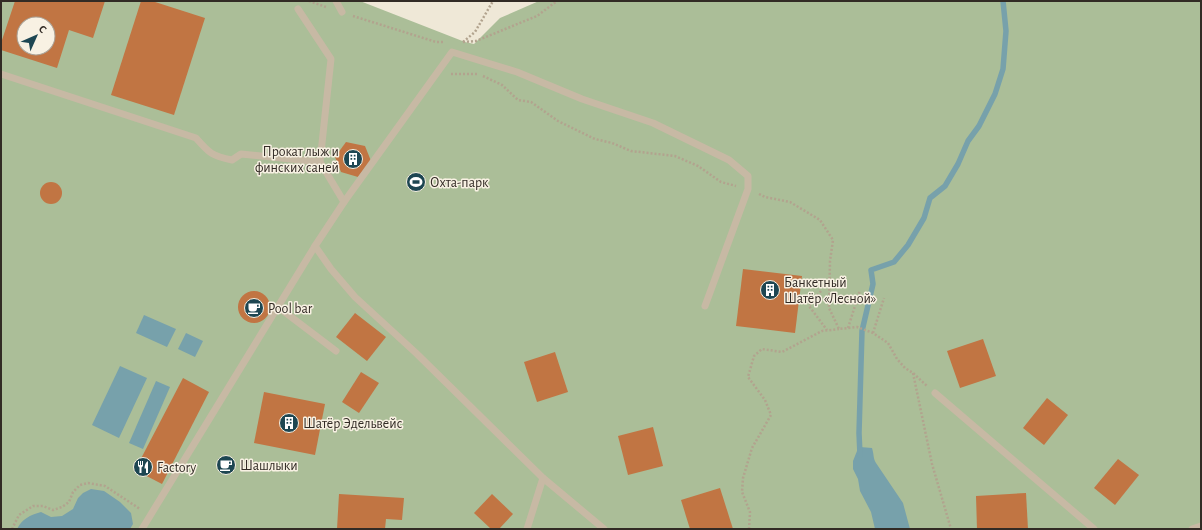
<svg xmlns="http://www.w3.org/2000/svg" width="1202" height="530" font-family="'Alegreya Sans',sans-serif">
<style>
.green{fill:#abbe98;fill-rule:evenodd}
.water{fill:#77a1ab}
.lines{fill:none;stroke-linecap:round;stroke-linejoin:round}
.stream{stroke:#77a1ab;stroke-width:5.5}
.building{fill:#c17543;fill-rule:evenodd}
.path{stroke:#b2a38e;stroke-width:2.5;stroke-dasharray:2 2;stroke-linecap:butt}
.service{stroke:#c7b9a4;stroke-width:7}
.labels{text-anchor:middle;stroke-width:3;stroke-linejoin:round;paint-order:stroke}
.poi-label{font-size:14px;fill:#322b25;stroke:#f8f1e3;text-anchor:start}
</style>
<rect width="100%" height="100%" fill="#efe8d7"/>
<path class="green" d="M1,1H360L465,42L474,44L500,18L539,1H1201V529H1ZM24,24H48V48H24Z"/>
<g class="water">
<path d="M144,315L176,329L167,347L136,333Z"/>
<path d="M186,333L203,341L195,357L178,349Z"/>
<path d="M120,366L147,378L119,438L92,425Z"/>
<path d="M156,381L170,387L143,449L129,443Z"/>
<path d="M860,447L872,448C874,454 873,458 876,463L903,503L910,529H875L871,512L860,491L858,479L853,469V461L857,451Z"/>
<path d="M91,489L104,491L120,502L131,513L133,524L130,529H17C22,519 30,515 41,512L51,517L62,516L73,509L78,498L83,493Z"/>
</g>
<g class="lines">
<path class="stream" d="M860,455L859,433L862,331L873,284L871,270L894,262L908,245L924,218L930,198L945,186L958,164L968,141L979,126L995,94L1003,69L1006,31L1003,1"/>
</g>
<g class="building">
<path d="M15,1H105L93,38L69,30L57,68L1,50V43ZM24,24H48V48H24Z"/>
<path d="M141,1H152L205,18L174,115L111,95Z"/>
<path d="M346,142L365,146L371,161L358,177L341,172L335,157Z"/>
<circle cx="51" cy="193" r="11"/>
<path d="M743,269L802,276L795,333L736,326Z"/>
<circle cx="254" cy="307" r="16"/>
<path d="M355,313L386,337L367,361L336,337Z"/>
<path d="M983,339L996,376L960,388L947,351Z"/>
<path d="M555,352L568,392L537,402L524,362Z"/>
<path d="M361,372L379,383L359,413L342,402Z"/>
<path d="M183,378L209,392L162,484L135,470Z"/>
<path d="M264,392L325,404L315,455L254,443Z"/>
<path d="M1047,398L1068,415L1044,445L1023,428Z"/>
<path d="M653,427L663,466L628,475L618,436Z"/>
<path d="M222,458L234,461L231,473L219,470Z"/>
<path d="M1118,459L1139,475L1115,505L1094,488Z"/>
<path d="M720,488L733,529H690L681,500Z"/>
<path d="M1026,493L1028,529H977L976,496Z"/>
<path d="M339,494L404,498L402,520L386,519L385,529H337Z"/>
<path d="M492,494L513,514L499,529H491L474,513Z"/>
</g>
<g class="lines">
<g class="path">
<path d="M309,1L326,7"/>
<path d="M353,16L436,42H444"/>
<path d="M463,42L476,41L537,16L557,1"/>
<path d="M463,42L475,32L493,1"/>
<path d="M451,74H478"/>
<path d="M483,76L502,85L518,100L531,102L558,121L595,139L612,143L631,151L675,156L698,166L721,182L736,186"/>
<path d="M759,194L765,197L790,202L820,220L833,240L830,261L829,308L839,329L857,327L873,333L888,343L897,359L905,368L913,373L927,386"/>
<path d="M821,291L809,306L827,330"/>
<path d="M848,328L860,290"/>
<path d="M873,333L884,298"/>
<path d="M913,373L932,464L951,529"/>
<path d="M12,529L19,515L33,506H43L53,510L62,507L69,502L73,492L80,485L88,483L105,486L140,509"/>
<path d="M749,529L750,512L742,492L743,478L752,448L771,415L765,400L748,377L754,356L762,349L782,352L822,331L839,329"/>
</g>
<g class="service">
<path d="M336,1L342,12"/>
<path d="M298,9L331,59L320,162"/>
<path d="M1,74L196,138C209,153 212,156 232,160L241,154L320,162L344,202"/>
<path d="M315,246L331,269L355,297L416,353L543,478L604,529"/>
<path d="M278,307L336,351"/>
<path d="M935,393L1094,529"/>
<path d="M142,529L315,246L344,202L452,52L517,72L582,99L653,123L729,160L748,176V189L705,306"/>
<path d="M527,529L543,478"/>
<path d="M1192,529L1201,526"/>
</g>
</g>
<defs>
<g id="building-disc" transform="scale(1)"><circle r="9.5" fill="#1d4652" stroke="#f8f1e3"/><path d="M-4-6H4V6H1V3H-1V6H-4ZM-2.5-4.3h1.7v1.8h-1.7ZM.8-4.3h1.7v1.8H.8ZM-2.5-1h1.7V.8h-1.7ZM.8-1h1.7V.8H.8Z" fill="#fff"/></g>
<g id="stadium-disc" transform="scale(1)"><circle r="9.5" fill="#1d4652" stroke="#f8f1e3"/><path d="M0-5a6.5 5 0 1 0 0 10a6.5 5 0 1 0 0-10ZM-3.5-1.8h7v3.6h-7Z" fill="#fff"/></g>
<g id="cafe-disc" transform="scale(1)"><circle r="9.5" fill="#1d4652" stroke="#f8f1e3"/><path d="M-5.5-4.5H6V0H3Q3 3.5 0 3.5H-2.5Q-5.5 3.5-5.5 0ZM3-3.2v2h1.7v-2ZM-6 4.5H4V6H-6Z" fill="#fff"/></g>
<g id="restaurant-disc" transform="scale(1)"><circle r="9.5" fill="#1d4652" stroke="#f8f1e3"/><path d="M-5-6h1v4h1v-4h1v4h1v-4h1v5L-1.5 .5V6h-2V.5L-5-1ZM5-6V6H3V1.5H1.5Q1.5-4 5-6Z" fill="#fff"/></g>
</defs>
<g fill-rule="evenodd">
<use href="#building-disc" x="353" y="159"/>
<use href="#stadium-disc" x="416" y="182"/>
<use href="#building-disc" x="770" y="290"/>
<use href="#cafe-disc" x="254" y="308"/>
<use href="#building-disc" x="289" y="423"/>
<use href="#cafe-disc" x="226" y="465"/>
<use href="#restaurant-disc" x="143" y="467"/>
</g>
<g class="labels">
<g class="poi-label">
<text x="339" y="156" text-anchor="end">Прокат лыж и<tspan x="339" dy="16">финских саней</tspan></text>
<text x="430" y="187">Охта-парк</text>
<text x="784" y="287">Банкетный<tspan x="784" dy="16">Шатёр «Лесной»</tspan></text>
<text x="268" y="313">Pool bar</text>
<text x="303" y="428">Шатёр Эдельвейс</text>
<text x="240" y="470">Шашлыки</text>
<text x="157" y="472">Factory</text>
</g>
</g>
<rect width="1202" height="530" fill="none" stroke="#322b25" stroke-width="4"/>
<g transform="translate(36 36) rotate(45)"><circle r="19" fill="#f8f1e3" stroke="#a9a297"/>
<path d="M0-3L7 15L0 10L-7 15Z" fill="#1d4652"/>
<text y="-6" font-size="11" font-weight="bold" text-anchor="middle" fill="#322b25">С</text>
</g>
</svg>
